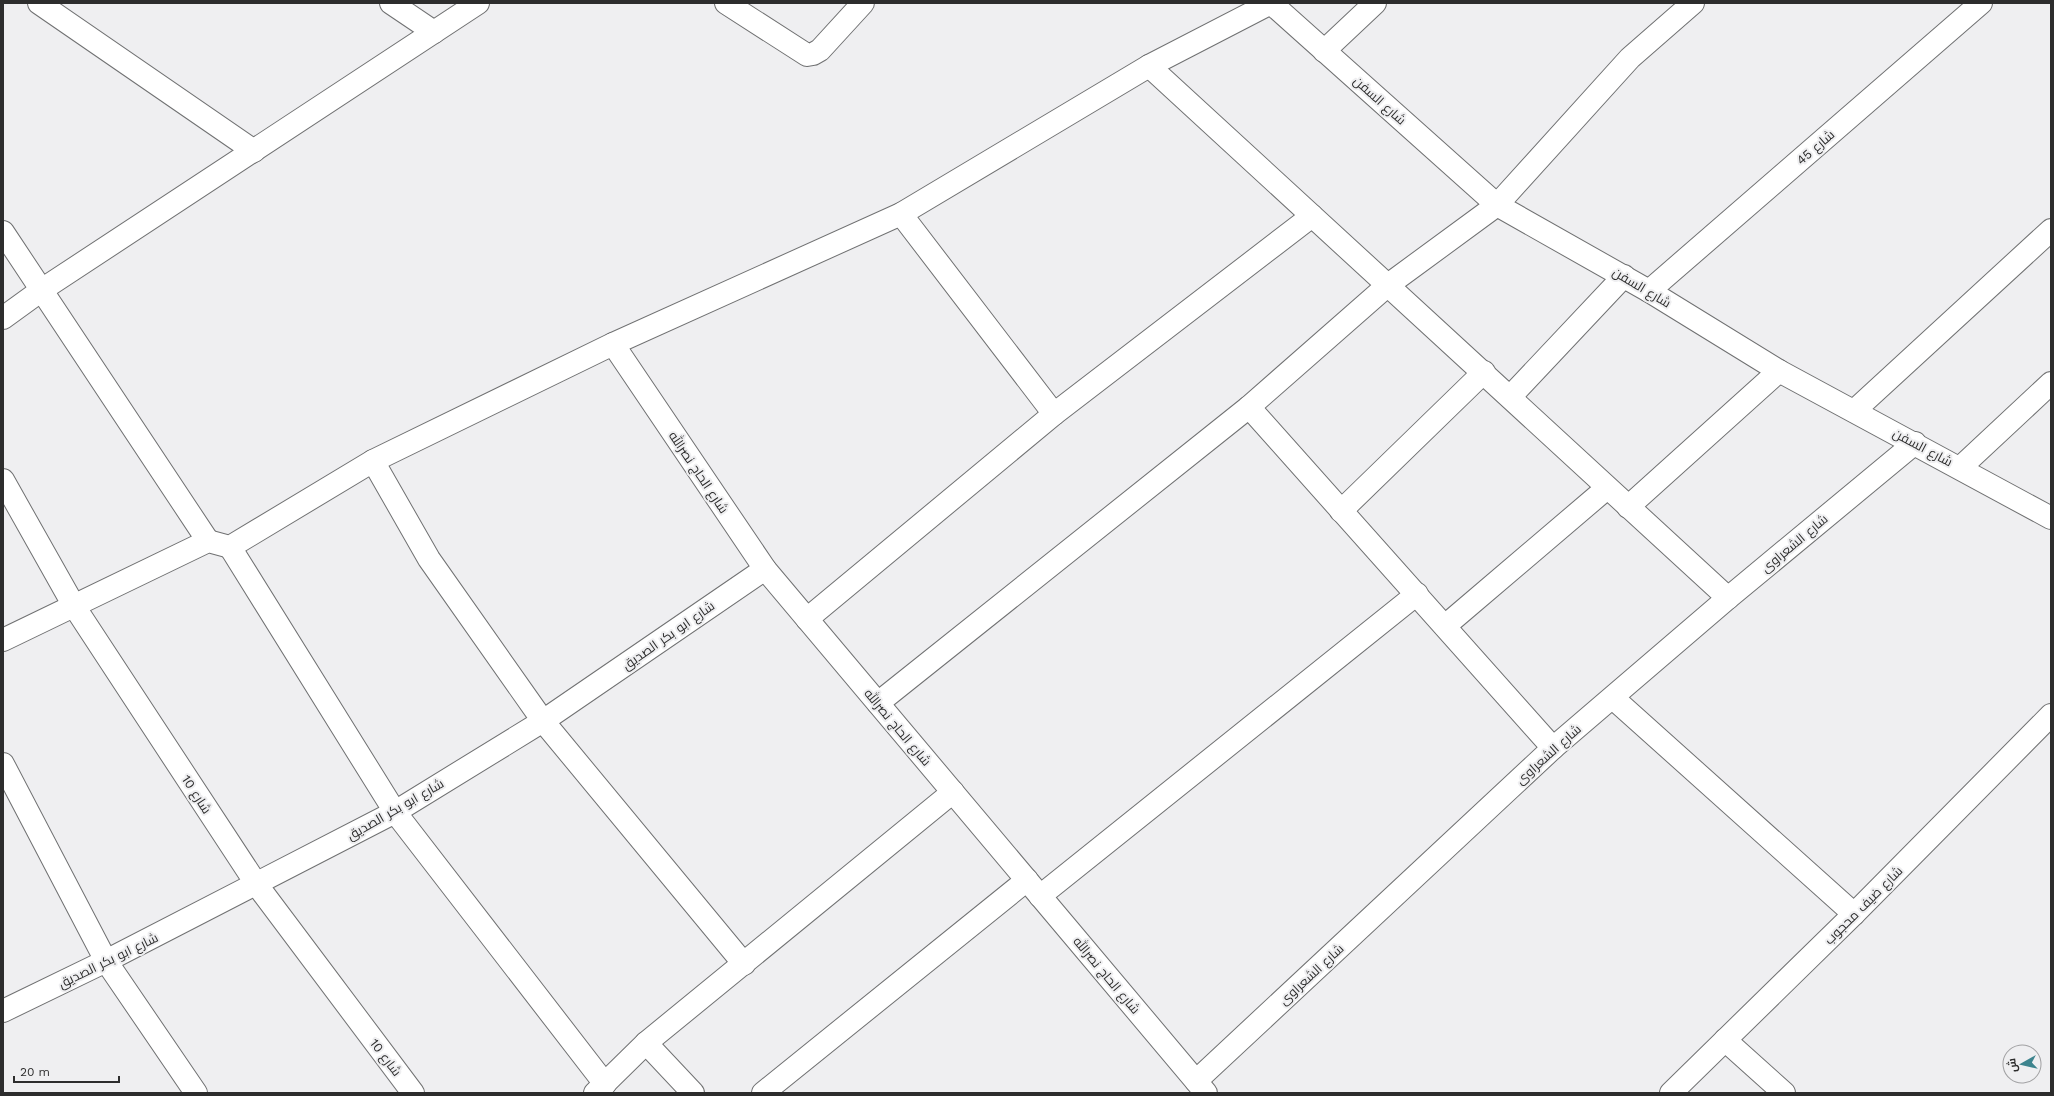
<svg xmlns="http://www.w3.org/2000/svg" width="2054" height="1096" font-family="'Work Sans',Cairo,sans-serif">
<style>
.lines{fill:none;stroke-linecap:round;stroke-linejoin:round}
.minor-casing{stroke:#707172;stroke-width:24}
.minor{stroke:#fff;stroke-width:22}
.labels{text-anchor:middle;stroke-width:4;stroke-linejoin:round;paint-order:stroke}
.street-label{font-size:13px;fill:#2d2d2d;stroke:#efeff1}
</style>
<rect width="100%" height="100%" fill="#efeff1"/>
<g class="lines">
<g class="minor-casing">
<g id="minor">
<path d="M39,3L254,151"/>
<path d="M391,3L434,32"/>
<path d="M726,3L807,55L813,54L820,50L863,3"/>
<path d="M1271,3L1497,205L1649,291L1779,371L2051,518"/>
<path d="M1324,51L1375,3"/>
<path d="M1149,66L1728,598"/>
<path d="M901,214L1054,414"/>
<path d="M3,232L208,541"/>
<path d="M1649,291L1981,3"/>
<path d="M3,318L43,289L478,3"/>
<path d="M613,344L765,569L1206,1093"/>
<path d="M1510,397L1624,276"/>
<path d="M1249,407L1553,748"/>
<path d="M1854,411L2051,230"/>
<path d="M373,461L429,559L543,721L744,964"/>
<path d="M1961,467L2051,383"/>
<path d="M3,480L74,606L257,885L413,1093"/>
<path d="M1628,507L1779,371"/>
<path d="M1341,511L1484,372"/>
<path d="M230,547L395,812L605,1084"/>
<path d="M807,619L1054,414L1312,216"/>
<path d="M1445,626L1607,488"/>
<path d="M3,640L208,541L230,547L373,461L613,344L901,214L1149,66L1271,3"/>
<path d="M1613,698L1854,914"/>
<path d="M878,703L1249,407L1388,285L1497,205L1630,58L1693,3"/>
<path d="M3,764L106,961L196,1093"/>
<path d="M1040,896L1417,594"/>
<path d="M3,1011L106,961L395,812L543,721L765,569"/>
<path d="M1725,1040L1784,1093"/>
<path d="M646,1043L693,1093"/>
<path d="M1196,1081L1553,748L1728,598L1915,443"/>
<path d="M595,1093L646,1043L953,792"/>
<path d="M763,1093L1027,880"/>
<path d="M1671,1093L1854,914L2051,715"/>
</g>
</g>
<use href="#minor" class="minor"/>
</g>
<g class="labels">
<g class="street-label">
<text transform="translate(1380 100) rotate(42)" y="5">شارع السفن</text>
<text transform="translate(1815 147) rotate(-41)" y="5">شارع 45</text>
<text transform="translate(1642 287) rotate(31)" y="5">شارع السفن</text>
<text transform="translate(1923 447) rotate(28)" y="5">شارع السفن</text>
<text transform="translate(699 472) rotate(56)" y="5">شارع الحاج نصرالله</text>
<text transform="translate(1794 543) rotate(-40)" y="5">شارع الشعراوى</text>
<text transform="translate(668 635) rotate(-35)" y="5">شارع ابو بكر الصديق</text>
<text transform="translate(898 727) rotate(50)" y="5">شارع الحاج نصرالله</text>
<text transform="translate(1548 754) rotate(-42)" y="5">شارع الشعراوى</text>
<text transform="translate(197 794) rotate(57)" y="5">شارع 10</text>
<text transform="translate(395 809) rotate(-30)" y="5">شارع ابو بكر الصديق</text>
<text transform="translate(1863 905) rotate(-45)" y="5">شارع ضيف محجوب</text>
<text transform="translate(108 960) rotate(-26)" y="5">شارع ابو بكر الصديق</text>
<text transform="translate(1311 974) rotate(-43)" y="5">شارع الشعراوى</text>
<text transform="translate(1107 975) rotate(50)" y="5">شارع الحاج نصرالله</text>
<text transform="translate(386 1057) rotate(53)" y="5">شارع 10</text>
</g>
</g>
<rect width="2054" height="1096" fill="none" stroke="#2d2d2d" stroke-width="8"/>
<g transform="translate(2022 1064) rotate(262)"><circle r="19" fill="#efeff1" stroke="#a1a1a3"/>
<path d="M0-3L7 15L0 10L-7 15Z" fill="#3d848e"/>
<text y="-6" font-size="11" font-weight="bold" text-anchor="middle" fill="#2d2d2d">ش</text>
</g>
<path d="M14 1076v6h105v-6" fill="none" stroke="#2d2d2d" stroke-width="2"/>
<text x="20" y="1076" font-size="12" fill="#2d2d2d" stroke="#efeff1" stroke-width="3" paint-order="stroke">20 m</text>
</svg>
